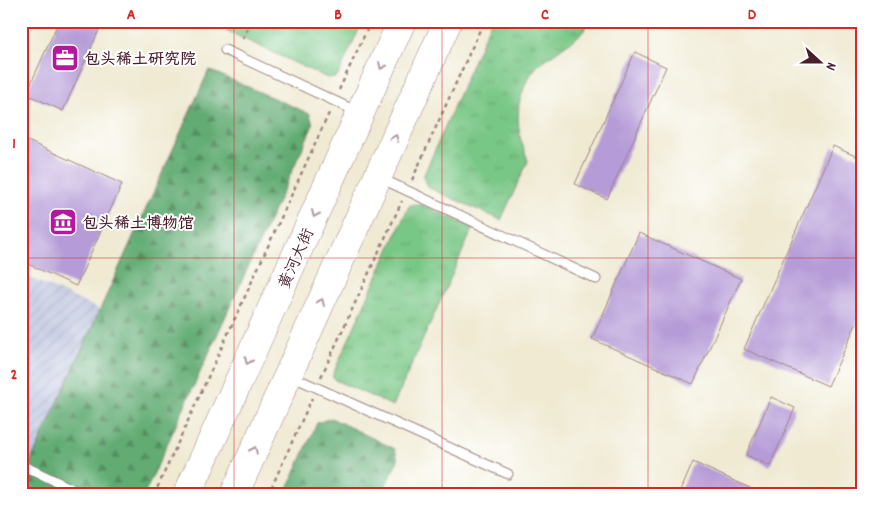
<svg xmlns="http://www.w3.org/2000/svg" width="883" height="516" font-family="Dekko,'LXGW WenKai TC',sans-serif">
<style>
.industrial{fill:url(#industrial-furrows)}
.grass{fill:url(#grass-tufts);stroke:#627358}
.forest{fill:url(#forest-firs);stroke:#56664f}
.building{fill:#b59bd7}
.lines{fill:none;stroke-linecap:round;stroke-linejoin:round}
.lane-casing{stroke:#9d847f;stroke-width:11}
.primary-casing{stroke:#9d847f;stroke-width:29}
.path{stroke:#9d847f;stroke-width:2.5;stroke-dasharray:4 4;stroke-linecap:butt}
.lane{stroke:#fff;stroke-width:9}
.primary{stroke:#fff;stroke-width:28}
.oneway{stroke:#ae9aa0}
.grid{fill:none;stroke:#d62828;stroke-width:1;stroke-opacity:0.55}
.labels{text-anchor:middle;stroke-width:4;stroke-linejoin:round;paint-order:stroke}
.poi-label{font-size:16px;font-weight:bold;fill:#4a1f2b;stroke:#fff;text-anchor:start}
.street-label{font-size:16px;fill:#4a1f2b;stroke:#fff}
.neatline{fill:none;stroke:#d62828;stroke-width:2}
.grid-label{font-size:16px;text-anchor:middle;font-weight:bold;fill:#d62828}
</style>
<defs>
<pattern id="industrial-furrows" width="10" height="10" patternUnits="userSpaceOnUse" patternTransform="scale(1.25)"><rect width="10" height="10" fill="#bcc3de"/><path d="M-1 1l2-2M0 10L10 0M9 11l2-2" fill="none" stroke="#a3a7bf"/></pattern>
<pattern id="grass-tufts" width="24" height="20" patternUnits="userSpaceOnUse" patternTransform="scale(1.25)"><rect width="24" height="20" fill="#79c786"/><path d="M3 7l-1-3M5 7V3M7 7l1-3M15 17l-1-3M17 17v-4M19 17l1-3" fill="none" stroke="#6aaa74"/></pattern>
<pattern id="forest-firs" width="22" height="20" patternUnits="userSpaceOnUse" patternTransform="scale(1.25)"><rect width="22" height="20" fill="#62ac73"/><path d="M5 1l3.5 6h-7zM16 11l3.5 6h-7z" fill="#538b5f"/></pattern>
</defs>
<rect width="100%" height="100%" fill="#fff"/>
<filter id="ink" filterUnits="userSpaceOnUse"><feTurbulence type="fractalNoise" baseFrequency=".02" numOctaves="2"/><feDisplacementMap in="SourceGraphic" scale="10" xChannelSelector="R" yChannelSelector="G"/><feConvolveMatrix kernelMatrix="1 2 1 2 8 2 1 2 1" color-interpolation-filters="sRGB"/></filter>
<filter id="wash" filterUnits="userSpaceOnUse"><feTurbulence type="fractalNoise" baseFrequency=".0096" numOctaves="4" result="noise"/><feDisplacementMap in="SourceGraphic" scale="20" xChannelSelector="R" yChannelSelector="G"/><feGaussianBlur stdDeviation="1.12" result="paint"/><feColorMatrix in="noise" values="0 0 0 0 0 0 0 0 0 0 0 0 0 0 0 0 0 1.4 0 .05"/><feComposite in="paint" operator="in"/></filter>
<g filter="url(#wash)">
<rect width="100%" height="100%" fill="#f0ead3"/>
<path class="industrial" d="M21,274L101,310L21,483Z"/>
<g class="grass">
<path d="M232,21H363L338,75L336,77L327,78L227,31Z"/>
<path d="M491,21H588L583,32L581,34L538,65L531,74L525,85L519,103L518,120L520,137L528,161L501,220L429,188L423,177Z"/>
<path d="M414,204H420L473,228L393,406L335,380L333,378V374L409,206Z"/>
</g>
<g class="forest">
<path d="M209,70L310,114L313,125L144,495H21V483Z"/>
<path d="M331,418L395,449L398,460L381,495H285L317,423Z"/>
</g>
<g id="blocks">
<g class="building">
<path d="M59,21H103L63,111L26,94Z"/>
<path d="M635,52L666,67L607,199L575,184Z"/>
<path d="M21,138L122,184L76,286L21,261Z"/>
<path d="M833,146L862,159V311L828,386L744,349Z"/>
<path d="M639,233L741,279L693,384L592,339Z"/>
<path d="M771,397L795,408L770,466L746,455Z"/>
<path d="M693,462L765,495H679Z"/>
</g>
</g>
</g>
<g filter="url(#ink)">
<use href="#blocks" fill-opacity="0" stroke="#9d847f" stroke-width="1"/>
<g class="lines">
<g class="lane-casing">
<g id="lane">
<path d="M225,50L358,112"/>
<path d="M380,178L596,279"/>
<path d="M291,376L508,474"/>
<path d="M28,468L85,495"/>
</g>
</g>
<g class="primary-casing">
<g id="primary">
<path d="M187,495L402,21"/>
<path d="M234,495L448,21"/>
</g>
</g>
<g class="path">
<path d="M243,39L251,21"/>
<path d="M339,90L371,21"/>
<path d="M412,180L484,21"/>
<path d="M321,377L402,201"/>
<path d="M154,495L330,111"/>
<path d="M268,495L312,398"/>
</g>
<use href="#lane" class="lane"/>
<use href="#primary" class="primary"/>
</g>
<defs><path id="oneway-chevron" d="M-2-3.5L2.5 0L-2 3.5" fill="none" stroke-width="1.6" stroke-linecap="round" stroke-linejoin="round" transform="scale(1.25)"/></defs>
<g class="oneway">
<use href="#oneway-chevron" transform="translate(382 66) rotate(114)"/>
<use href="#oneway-chevron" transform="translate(395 138) rotate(-66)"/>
<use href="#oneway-chevron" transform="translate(315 214) rotate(114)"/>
<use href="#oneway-chevron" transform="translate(321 302) rotate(-66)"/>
<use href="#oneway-chevron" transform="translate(248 361) rotate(114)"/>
<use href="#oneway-chevron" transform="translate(254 450) rotate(-66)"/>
</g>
</g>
<path class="grid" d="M234,21V495M442,21V495M648,21V495M21,258H862"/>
<defs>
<g id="office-square" transform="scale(1.4375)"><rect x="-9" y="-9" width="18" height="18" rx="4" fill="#b5179e" stroke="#fff"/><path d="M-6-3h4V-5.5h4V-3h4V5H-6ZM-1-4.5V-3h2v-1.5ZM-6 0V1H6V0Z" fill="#fff"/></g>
<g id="museum-square" transform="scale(1.4375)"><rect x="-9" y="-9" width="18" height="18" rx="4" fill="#b5179e" stroke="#fff"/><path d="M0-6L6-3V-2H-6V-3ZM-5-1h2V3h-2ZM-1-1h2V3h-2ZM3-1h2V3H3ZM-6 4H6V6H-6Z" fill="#fff"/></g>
</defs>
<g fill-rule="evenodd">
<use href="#office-square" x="65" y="58"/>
<use href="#museum-square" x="63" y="222"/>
</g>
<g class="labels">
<g class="poi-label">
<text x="84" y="64">包头稀土研究院</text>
<text x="82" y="228">包头稀土博物馆</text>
</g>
<g class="street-label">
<text transform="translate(295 258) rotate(-66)" y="6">黄河大街</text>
</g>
</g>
<rect width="883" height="516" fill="none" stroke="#fff" stroke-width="55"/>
<g transform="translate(820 62) rotate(111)" stroke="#ffffff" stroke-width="4" paint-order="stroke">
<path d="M0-4L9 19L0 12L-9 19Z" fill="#4a1f2b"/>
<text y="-8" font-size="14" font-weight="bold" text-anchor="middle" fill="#4a1f2b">N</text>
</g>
<rect x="28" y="28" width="828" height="460" class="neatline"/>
<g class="grid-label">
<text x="131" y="19">A</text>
<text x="338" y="19">B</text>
<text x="545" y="19">C</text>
<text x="752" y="19">D</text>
<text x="14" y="148">1</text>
<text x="14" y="379">2</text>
</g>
</svg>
